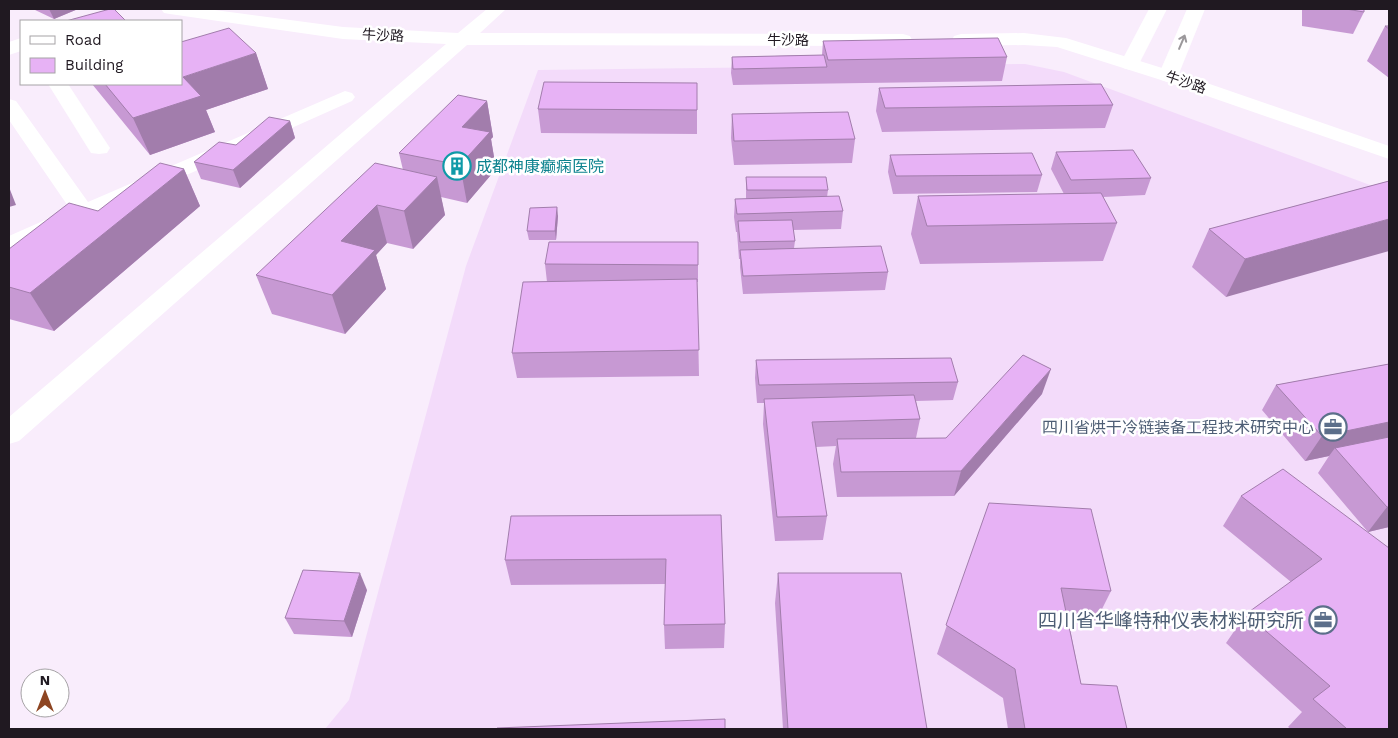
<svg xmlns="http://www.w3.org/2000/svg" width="1398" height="738" font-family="'Work Sans','Noto Sans SC',sans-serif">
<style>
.built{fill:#f3dbfa}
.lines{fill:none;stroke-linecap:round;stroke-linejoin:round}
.minor{fill:#fff;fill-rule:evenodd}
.tertiary{fill:#fff;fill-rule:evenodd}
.wall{fill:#c799d3}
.shaded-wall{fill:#a27dac}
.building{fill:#e7b2f5;stroke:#a27dac}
.oneway{stroke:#9b989b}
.labels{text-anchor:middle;stroke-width:5;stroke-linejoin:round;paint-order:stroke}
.far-street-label{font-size:14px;fill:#201921;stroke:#fff}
.culture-label{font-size:16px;fill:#0d838f;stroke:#fff;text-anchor:start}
.service-label{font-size:16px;fill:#4e5e75;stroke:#fff;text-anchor:end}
.near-service-label{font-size:19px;fill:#4e5e75;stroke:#fff;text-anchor:end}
</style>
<rect width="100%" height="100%" fill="#f9edfc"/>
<path class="built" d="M1025,64L1064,72L1389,192V729H325L349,700L466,266L538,70Z"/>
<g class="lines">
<g class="minor">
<path d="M161,9H207L343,27L458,33L487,9H506L480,33L903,34L910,36L912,40L910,44L903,46L467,45L19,441L9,444V417L446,44L343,39L170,14L164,13Z"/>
<path d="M1024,33L1066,38L1175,72L1389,146V159L1161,80L1057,47L1024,45L961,46L954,44L952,40L954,36L961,34Z"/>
<path d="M21,38V51L9,55V42Z"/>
<path d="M48,84H68L110,148L107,153L99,154L91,153Z"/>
<path d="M345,91L352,93L355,97L352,101L23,248L9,250V236L70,209L9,120V99L16,101L88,202Z"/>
</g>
<g class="tertiary">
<path d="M1149,9H1167L1137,68L1130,70L1123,68L1120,64Z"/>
<path d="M1187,9H1205L1178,76L1175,80L1168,82L1161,80L1158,76Z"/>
</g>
</g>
<g class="wall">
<path d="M33,9H78L54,19Z"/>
<path d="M1302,9H1364V12L1353,34L1302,26Z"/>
<path d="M1385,26H1389V78L1367,61Z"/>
<path d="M823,41L1007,57L1002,81L733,85L731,73L732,57L822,55Z"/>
<path d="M256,53L268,89L206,110L215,132L150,155L92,84H181Z"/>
<path d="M879,88L1113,105L1105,128L882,132L876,111Z"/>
<path d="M487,101L493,137L491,139L496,169L467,203L441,197L445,215L413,249L387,243L376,255L386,289L345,334L272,314L256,275L403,170L399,153Z"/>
<path d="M697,106V134L541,133L538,109Z"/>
<path d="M732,114L855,139L852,163L734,165L731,138Z"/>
<path d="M290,121L295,138L240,188L201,179L194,162L236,145Z"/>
<path d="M1056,152L1151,178L1145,195L1103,197L1117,223L1103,261L920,264L911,234L918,196L1064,194L1051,169Z"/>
<path d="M890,155L1042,175L1037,192L893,194L888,172Z"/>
<path d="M184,169L200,206L54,331L9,319V249L98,211Z"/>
<path d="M746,177L828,190L827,197L843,211L841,229L793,230L795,241L794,248L888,272L885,290L743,294L740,267V259H739L737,232H736L734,217L735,199H746Z"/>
<path d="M1389,181L1226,297L1192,267L1209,229Z"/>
<path d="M558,216L556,240H529L527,231Z"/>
<path d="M698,242V282H697L699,376L517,378L512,353L547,282L545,264Z"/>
<path d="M756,360L958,382L953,400L916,401L920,419L916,438H946L1042,394L954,496L837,497L833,464L836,446L816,447L827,516L823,540L775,541L763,424L764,403H757L755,378Z"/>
<path d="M1389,364V527L1368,532L1318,473L1329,456L1305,461L1262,410L1276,385Z"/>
<path d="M1241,496L1389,548V729H1291L1288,727L1302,712L1226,643L1246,614L1291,582L1223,526Z"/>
<path d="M989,503L1111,591L1096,621L1068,619L1081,684L1127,729H1008L1003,698L937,654Z"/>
<path d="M721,515L725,624L724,648L665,649L664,625L665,584L511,585L505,560Z"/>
<path d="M778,573L927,729H783L775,603Z"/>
<path d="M367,590L352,637L294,634L285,618Z"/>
</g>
<g class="shaded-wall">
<path d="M49,9H78L54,19Z"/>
<path d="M256,53L268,89L206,110L215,132L150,155L133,118L183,77Z"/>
<path d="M487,101L493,137L491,139L496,169L467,203L460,165L462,127Z"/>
<path d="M290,121L295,138L240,188L233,170Z"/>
<path d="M184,169L200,206L54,331L30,293Z"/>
<path d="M437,177L445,215L413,249L404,211Z"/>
<path d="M9,187L16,205L9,207Z"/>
<path d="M377,205L387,243L376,255L386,289L345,334L332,295L341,241Z"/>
<path d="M557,207L558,216L556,240L555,231Z"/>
<path d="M1389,219V251L1226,297L1245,259Z"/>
<path d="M1051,369L1042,394L954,496L961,471Z"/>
<path d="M1389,422V444L1335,448L1329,456L1305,461L1322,436Z"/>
<path d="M1387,507H1389V527L1368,532Z"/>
<path d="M360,573L367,590L352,637L344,621Z"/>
</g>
<g class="building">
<path d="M110,9H114L126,21H66Z"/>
<path d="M1346,9H1364V12Z"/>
<path d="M1385,26H1389V29Z"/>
<path d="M229,28L256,53L183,77L201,96L133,118L105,84H181V42Z"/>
<path d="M998,38L1007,57L828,60L823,41Z"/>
<path d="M824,55L827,67L733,69L732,57Z"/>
<path d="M544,82L697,83V110L538,109Z"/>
<path d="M1101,84L1113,105L885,108L879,88Z"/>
<path d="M458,95L487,101L462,127L490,132L460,165L399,153Z"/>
<path d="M848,112L855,139L734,141L732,114Z"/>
<path d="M269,117L290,121L233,170L194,162L219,142L236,145Z"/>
<path d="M1133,150L1151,178L1071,180L1056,152Z"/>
<path d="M1032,153L1042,175L896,176L890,155Z"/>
<path d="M160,163L184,169L30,293L9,287V249L69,203L98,211Z"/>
<path d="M375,163L437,177L404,211L377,205L341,241L375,250L332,295L256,275Z"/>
<path d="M746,177H826L828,190H747Z"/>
<path d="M1389,181V219L1245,259L1209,229Z"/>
<path d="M1101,193L1117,223L927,226L918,196Z"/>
<path d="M839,196L843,211L737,214L735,199Z"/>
<path d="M557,207L555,231H527L530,208Z"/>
<path d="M792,220L795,241L740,242L738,221Z"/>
<path d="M549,242H698V265L545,264Z"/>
<path d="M881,246L888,272L743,276L740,250Z"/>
<path d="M697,279L699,350L512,353L523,282Z"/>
<path d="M1023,355L1051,369L961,471L841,472L837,439L946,438Z"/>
<path d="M951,358L958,382L759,385L756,360Z"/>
<path d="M1389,364V422L1322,436L1276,385Z"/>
<path d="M914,395L920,419L812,422L827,516L777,517L764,399Z"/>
<path d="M1389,437V507H1387L1335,448Z"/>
<path d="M1283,469L1389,548V729H1347L1313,699L1330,686L1246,614L1322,559L1241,496Z"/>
<path d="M989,503L1091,509L1111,591L1061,588L1081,684L1117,686L1127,729H1025L1015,669L946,625Z"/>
<path d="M721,515L725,624L664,625L666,559L505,560L511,516Z"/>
<path d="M303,570L360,573L344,621L285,618Z"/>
<path d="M778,573H901L927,729H788Z"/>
<path d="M725,719V729H497V728Z"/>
</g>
<defs><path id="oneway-shaft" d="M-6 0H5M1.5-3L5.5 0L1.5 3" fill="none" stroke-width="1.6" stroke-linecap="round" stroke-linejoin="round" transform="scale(1.25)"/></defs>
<use class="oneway" href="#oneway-shaft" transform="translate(1182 42) rotate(-67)"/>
<defs>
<g id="building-ring" transform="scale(1.4375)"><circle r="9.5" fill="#fff" stroke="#0f9aa8" stroke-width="1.5"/><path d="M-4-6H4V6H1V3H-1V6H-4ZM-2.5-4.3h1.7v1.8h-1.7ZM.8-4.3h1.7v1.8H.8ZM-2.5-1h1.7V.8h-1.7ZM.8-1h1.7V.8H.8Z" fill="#0f9aa8"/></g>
<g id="office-ring" transform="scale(1.4375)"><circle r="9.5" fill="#fff" stroke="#5c6f8a" stroke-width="1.5"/><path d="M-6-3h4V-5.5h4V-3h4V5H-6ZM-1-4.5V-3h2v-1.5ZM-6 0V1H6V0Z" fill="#5c6f8a"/></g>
</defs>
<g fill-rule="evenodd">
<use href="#building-ring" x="457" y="166"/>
<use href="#office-ring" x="1333" y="427"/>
<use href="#office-ring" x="1323" y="620"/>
</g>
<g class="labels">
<g class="far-street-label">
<text transform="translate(383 35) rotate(3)" y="5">牛沙路</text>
<text x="788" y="45">牛沙路</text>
<text transform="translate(1186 82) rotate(19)" y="5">牛沙路</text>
</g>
<g class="culture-label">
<text x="476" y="172">成都神康癫痫医院</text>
</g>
<g class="service-label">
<text x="1314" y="433">四川省烘干冷链装备工程技术研究中心</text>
</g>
<g class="near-service-label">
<text x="1304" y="627">四川省华峰特种仪表材料研究所</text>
</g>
</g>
<rect width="1398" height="738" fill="none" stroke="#201921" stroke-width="20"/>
<rect x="20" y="20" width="162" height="65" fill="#ffffff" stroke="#a6a3a6"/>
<rect x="30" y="36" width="25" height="8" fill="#ffffff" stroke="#a6a3a6"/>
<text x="65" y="45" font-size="15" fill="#201921">Road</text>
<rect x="30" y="58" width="25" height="15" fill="#e7b2f5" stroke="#a6a3a6"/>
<text x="65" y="70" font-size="15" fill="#201921">Building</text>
<g transform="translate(45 693)"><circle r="24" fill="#ffffff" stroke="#a6a3a6"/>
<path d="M0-4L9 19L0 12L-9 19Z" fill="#8d4522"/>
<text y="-8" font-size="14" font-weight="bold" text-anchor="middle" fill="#201921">N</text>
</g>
</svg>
